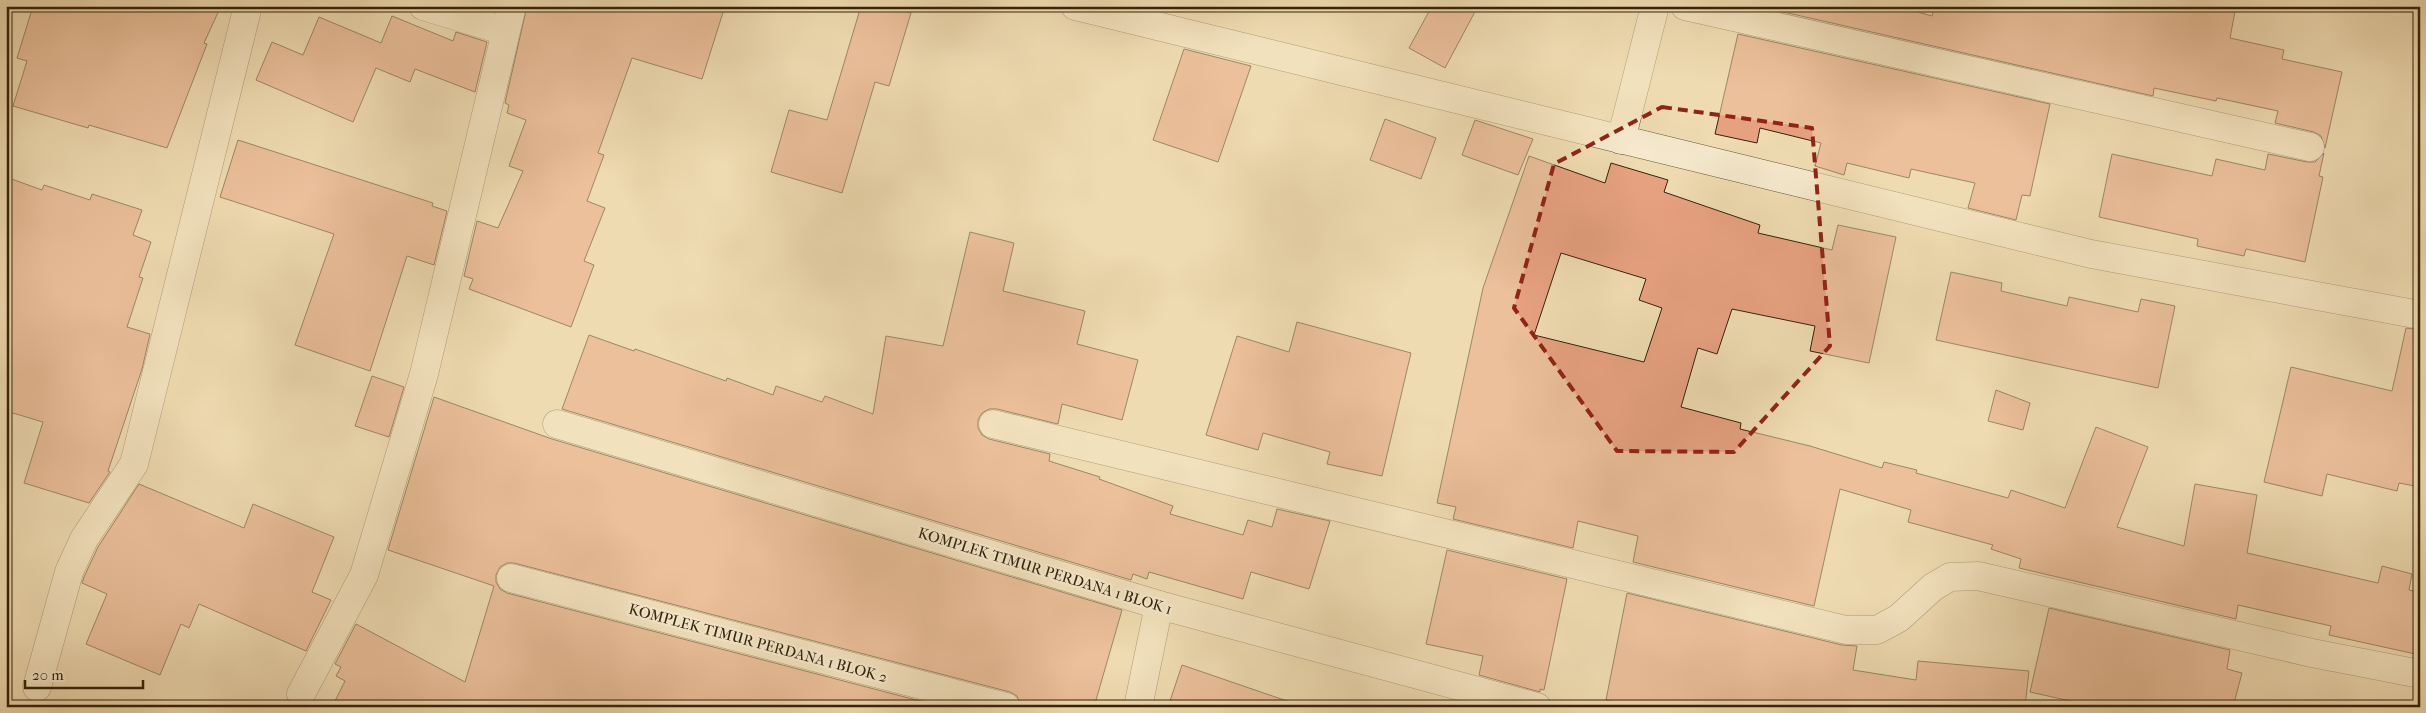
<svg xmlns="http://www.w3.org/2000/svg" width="2426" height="713" font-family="'IM FELL French Canon',serif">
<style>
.building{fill:#e6a180;stroke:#35230a;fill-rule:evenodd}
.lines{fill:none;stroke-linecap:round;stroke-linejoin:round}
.street-casing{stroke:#645134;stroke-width:29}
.street{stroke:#f5e8cc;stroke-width:28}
.marked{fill:none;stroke:#8f2418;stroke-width:4;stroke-dasharray:10 6;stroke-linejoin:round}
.labels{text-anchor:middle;stroke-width:4.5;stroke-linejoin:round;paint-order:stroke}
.street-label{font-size:15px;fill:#35230a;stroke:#f5e8cc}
</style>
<rect width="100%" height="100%" fill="#efdbb1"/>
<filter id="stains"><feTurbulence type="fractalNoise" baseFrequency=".004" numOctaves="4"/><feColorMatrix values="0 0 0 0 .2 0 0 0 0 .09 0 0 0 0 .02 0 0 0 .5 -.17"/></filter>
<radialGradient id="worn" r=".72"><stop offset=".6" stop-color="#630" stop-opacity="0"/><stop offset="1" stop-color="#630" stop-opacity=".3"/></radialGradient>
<g class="building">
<path d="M33,6H221L204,43L207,44L167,148L89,125L88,128L13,106L27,61L17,58Z"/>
<path d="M527,6H725L702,79L632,58L598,153L604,155L587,201L605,208L584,261L594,265L571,327L469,289L473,279L464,276L477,221L498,228L523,171L509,166L526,120L507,113L509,105L505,103Z"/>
<path d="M861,6H887L911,13L889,86L875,82L842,193L771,172L789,110L827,120Z"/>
<path d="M1432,6H1478L1445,68L1409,48Z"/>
<path d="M1757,6H1896L1932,16L1934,6H2236L2230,38L2284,50L2282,59L2342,72L2325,148L2321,136L2314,132L2275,123L2278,111L2217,98L2216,101L2154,88L2153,96Z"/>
<path d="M392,16L453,41L456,32L487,42L475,92L415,69L410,82L376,68L353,122L256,80L272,42L303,55L319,17L381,43Z"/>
<path d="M1738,34L2050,104L2030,196L2022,195L2016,220L1968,208L1975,183L1911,169L1909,178L1847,163L1844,175L1815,166L1821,143L1760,128L1757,143L1715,134Z"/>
<path d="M1184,49L1251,66L1218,162L1153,140Z"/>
<path d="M1385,119L1436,138L1421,179L1370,160Z"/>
<path d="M1475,120L1533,139L1518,175L1462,155Z"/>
<path d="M238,140L433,203L432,206L447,211L434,265L407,256L370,371L295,345L334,234L220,197Z"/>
<path d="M2324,153L2319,176L2323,177L2305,262L2246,249L2244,256L2197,246L2198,239L2099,217L2112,154L2212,176L2216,159L2265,170L2268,154L2307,162H2315Z"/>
<path d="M1529,156L1605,183L1611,163L1668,180L1664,192L1760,225L1758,233L1832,250L1838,225L1896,237L1869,363L1810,351L1815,326L1732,309L1717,354L1698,348L1681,407L1741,423L1740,429L1810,446L1882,468L1884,462L1917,470L1916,473L2008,498L2011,490L2065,508L2096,427L2148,447L2117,527L2184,546L2195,484L2257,495L2247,553L2378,583L2382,566L2412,574L2409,590L2420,593V655L2329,635L2331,626L2238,605L2236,619L2019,568L2021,559L1991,549L1993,545L1908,522L1911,510L1840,489L1814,606L1633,562L1638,536L1578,521L1573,548L1453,519L1456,507L1437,503L1483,288ZM1561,253L1646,279L1639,300L1662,308L1644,362L1534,335Z"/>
<path d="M6,177L42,190L44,185L90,200L92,194L142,210L133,235L151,242L139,277L143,278L127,327L150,334L142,369L108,471L110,472L89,503L24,483L43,422L6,411Z"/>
<path d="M970,232L1014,243L1003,291L1085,311L1077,344L1138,360L1122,420L1062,404L1058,424L997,409H989L982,413L978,420V428L982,435L989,439L1050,454L1049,461L1100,477L1099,479L1173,506L1170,514L1243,535L1248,520L1272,527L1277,509L1330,521L1309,589L1251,572L1243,599L1149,572L1147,579L1133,574L1131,580L562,409L589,335L634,351L635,349L726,381L727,378L773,395L776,386L822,402L825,396L873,414L886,336L943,346Z"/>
<path d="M1951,272L2002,283L2001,291L2067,306L2069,297L2138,312L2141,299L2175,306L2158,388L1936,340Z"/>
<path d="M1297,322L1411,353L1382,476L1327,464L1330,452L1263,433L1258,450L1206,435L1237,336L1289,352Z"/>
<path d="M2406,328L2420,330V487L2399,483L2397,491L2327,474L2322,496L2264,482L2291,367L2392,391Z"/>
<path d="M372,376L404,387L389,437L355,426Z"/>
<path d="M1996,390L2030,403L2023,430L1988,421Z"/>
<path d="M434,397L552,439L1122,610L1094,707H1021L1017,696L1010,692L514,563H507L500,567L496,575V582L500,589L507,593L943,707H332L345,681L336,676L341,667L335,664L356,624L465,682L494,586L388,550Z"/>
<path d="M139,484L244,528L253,504L334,537L312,592L331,600L306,651L199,604L189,628L181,624L160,675L86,644L107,594L82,583L84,577L98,547Z"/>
<path d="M1447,550L1567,579L1544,690L1540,689V692L1479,675L1483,656L1426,644Z"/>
<path d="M1627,593L1842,645L1857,646L1853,670L1916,680L1918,661L2029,671L2025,707H1645L1606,700Z"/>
<path d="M2049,608L2230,650L2227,669L2242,673L2233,707H2097L2030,692Z"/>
<path d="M1182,665L1290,702L1289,707H1168Z"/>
</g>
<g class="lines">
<g class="street-casing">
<g id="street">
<path d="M423,6L505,31"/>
<path d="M1075,6L2091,254L2420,315"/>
<path d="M1685,6L2310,147"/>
<path d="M1621,140L1655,6"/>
<path d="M557,424L1159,605L1537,707"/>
<path d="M993,424L1846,630H1877L1899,618L1933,587L1950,577L1978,576L2312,653L2420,674"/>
<path d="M511,578L1006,707"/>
<path d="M37,687L69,572L84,539L134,464L248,6"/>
<path d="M301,694L364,575L424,374L512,6"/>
<path d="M1138,707L1159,605"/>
</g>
</g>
<use href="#street" class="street"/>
</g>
<path d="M0 0H2426V713H0ZM1662,107L1812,128L1830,346L1734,452L1617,451L1514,308L1554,164Z" fill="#efdbb1" fill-opacity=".55" fill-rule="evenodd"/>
<path class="marked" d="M1662,107L1812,128L1830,346L1734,452L1617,451L1514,308L1554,164Z"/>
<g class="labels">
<g class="street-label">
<text transform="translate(1045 571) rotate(17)" y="5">KOMPLEK TIMUR PERDANA 1 BLOK 1</text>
<text transform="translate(758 643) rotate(15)" y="5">KOMPLEK TIMUR PERDANA 1 BLOK 2</text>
</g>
</g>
<rect width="2426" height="713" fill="none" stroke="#efdbb1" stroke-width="25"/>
<rect x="8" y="8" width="2411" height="698" fill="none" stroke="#35230a" stroke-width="2.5"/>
<rect x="12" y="12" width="2401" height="688" fill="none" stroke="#35230a"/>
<path d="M25 680v8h118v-8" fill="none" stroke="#35230a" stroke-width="2.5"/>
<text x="32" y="680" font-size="15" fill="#35230a" stroke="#f5e8cc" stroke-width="4" paint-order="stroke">20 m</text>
<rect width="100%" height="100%" filter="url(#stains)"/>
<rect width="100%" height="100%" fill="url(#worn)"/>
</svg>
